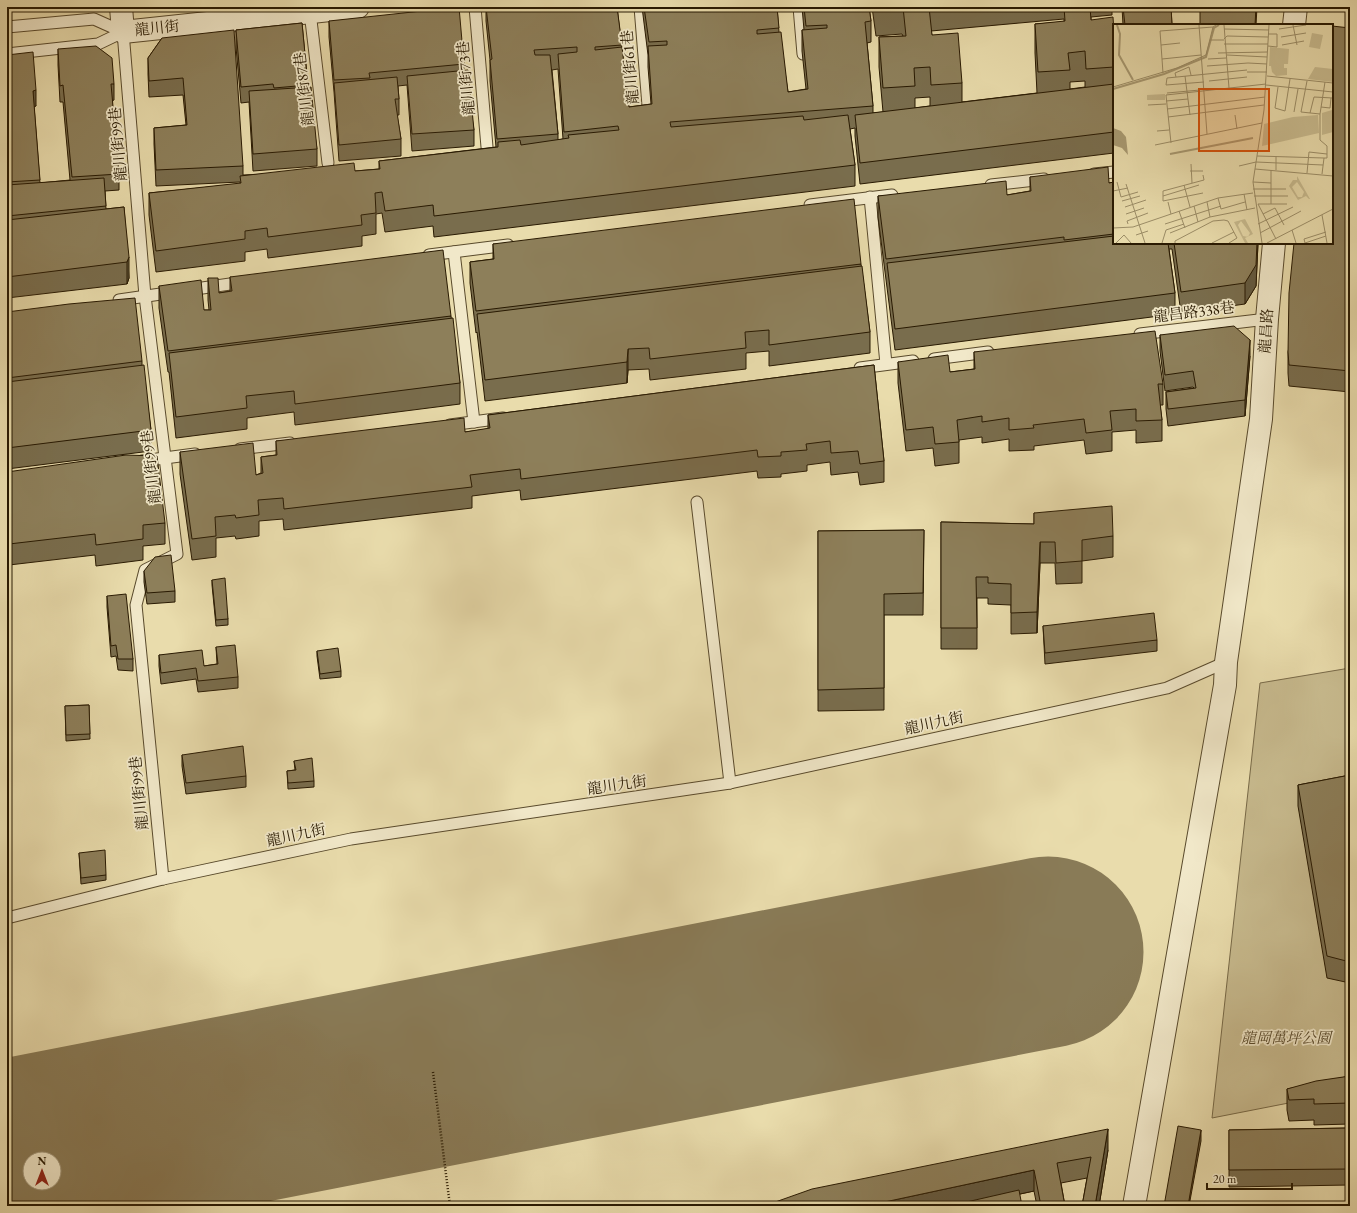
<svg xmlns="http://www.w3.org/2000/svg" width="1357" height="1213" font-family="'EB Garamond','Noto Serif TC',serif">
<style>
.green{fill:#c8bb8f;stroke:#786a48}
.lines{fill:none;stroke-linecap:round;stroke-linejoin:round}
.runway{stroke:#897b57;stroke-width:191}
.lane-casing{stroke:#594a2c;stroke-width:13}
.street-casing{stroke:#594a2c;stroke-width:24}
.path{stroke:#291a02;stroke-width:2.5;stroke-dasharray:1 2;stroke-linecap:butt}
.lane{stroke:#f1e8c9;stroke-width:11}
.street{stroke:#f1e8c9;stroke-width:22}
.wall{fill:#796d4d;stroke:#291a02;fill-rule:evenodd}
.shaded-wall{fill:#63593f;stroke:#291a02}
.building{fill:#8d7f5a;stroke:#291a02}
.labels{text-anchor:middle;stroke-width:3.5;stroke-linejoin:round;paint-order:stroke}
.street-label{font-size:15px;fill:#291a02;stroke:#f1e8c9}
.park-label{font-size:15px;font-style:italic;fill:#594a2c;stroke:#f1e8c9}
.inset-river{fill:none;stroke:#a89a72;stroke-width:2}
.inset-road{fill:none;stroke:#9c8e68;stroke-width:1}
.view{fill:#d5530b;fill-opacity:0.15;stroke:#d5530b;stroke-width:2}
.inset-edge{fill:none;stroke:#291a02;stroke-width:2}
</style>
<rect width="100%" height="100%" fill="#e9dcac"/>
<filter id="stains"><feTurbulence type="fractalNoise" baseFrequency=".005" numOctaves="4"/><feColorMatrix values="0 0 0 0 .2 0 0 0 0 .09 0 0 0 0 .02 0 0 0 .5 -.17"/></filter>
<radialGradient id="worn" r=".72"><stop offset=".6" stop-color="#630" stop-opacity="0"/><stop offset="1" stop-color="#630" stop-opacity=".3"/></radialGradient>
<path class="green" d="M1350,668V1091L1212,1118L1260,683Z"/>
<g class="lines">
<path class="runway" d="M7,1155L1048,952"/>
<g class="lane-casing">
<g id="lane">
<path d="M475,7L487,147"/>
<path d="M640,7L649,118"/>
<path d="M799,7L803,54"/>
<path d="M310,12L328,163"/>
<path d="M7,27L94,19L123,32"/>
<path d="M123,32L145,296L177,554L145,570L136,605L163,879"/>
<path d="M7,54L98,44L123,32"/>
<path d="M1094,174L1114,172"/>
<path d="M991,185L1044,179"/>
<path d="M870,197L886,364"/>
<path d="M810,205L892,195"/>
<path d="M454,252L474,422"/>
<path d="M429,255L508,245"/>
<path d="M119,300L244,282"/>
<path d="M1140,334L1267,319"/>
<path d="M934,359L988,352"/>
<path d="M860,368L913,361"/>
<path d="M450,425L503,418"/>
<path d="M240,449L290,443"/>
<path d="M142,461L195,454"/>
<path d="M697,502L730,783"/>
<path d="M7,918L163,879L351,839L730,783L1167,688L1226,662"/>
</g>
</g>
<g class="street-casing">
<g id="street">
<path d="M121,7L123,32L358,7"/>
<path d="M1294,25L1296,7"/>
<path d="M1134,1206L1225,685L1226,662L1261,419L1267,319L1274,243"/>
</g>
</g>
<path class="path" d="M433,1072L450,1206"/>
<use href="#lane" class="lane"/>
<use href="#street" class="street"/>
</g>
<g class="wall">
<path d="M7,7H44L7,10Z"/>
<path d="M486,7H617L629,107L651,104L648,67V55L642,7H777L779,32L788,92L806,89L802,51V30H804L802,7H869L871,21V42L867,43L873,106V113L883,112L879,67V37L903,36L902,34L876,36L872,7H1112V15L1091,17V20L1114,32V153L860,184L855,136V128L850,129L855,165V186L434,237L433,226L385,232L382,213L376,214V234L362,236V246L268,258L267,249L245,252V261L156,272L149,215V193L240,184V182L156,186L154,144V128L186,125L183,95L149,97L148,74V58L162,38L243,166V175L355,171L379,169V161L496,147L490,81V60L486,21ZM1064,19V22L1035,24V53L1037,93L962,102V83L932,35L931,31ZM558,69L563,139L558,140V134L552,70ZM1085,81V87L1070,89V82ZM930,97V106L915,108V98Z"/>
<path d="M1122,7H1171L1172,25H1123Z"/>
<path d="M329,21L464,64V71L474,130V146L412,151L407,85L398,86L399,99V115H397L401,139V156L339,161L334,92L329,37Z"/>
<path d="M302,23L308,87L317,149V166L253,171L249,102L241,103L236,47V30Z"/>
<path d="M1350,28V392L1289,386L1288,373V352Z"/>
<path d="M58,49L114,84V100L112,101L119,174V190L105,191L106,209L124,207L129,278L127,284L7,298V55L36,106H34L40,183L70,180L63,102H60L58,65Z"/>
<path d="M1030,177L1109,183L1114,182V243H1258L1256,286L1245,304L1181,313L1172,249H1169L1175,293V314L895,350L878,217V196L1007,195L1030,191Z"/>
<path d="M493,244L861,264L870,332V353L769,366V351L746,353V369L650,380L649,369L628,370L627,383L485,401L477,332L476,333L470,283V262L493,259Z"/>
<path d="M230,277L451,316L460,383V404L295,425L294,412L247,418V429L176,438L169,372H168L159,308V286L204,310H209L208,300V278L219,293L230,291Z"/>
<path d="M7,312L142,361V365L151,430V451L7,469Z"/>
<path d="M1160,335L1250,356L1245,416L1168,426L1166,409V392L1194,388L1193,387L1165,391L1160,351Z"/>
<path d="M974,352L1163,384V405H1160L1162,420V441L1136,443V430L1112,432V451L1086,454L1084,440L1034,446V450L1009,451V439L982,443V437L959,440V463L935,466L933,448L906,451L898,383V362L950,372L974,369Z"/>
<path d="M874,365L884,461V482L860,485L858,472L831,475L830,462L807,465V471L781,474V477L758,478L757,471L521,500L520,490L472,496V508L284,530L283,519L259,521V536L236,539L235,536L216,538V557L192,560L180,474V452L256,475L261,473V457L276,455V441L465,432L488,429V415Z"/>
<path d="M7,472L165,523V544L143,546V560L96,566L95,555L9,565L8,562H7Z"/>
<path d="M1034,513L1113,536V557L1082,561V583L1056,584L1055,563H1040L1037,633L1011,634V605L988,604V598H977V649H941V522L1034,524Z"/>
<path d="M924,530L923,615H884V710L818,711V531Z"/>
<path d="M144,571L175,591V602L147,604L144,582Z"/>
<path d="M212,580L228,619V625L216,626L212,585Z"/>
<path d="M107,596L133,659V671L118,670L116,656L111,657L107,607Z"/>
<path d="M1043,626L1157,640V651L1045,664Z"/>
<path d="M216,647L238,677V688L198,692L196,679L161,684L159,666V655L204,666L217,664Z"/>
<path d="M317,651L341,671V677L320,679L317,656Z"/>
<path d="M89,705L90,739L66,741L65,706Z"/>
<path d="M182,755L246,776V787L186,794L182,766Z"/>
<path d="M294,761L314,781V787L288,789L287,771L295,770Z"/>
<path d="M1350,775V983L1327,978L1298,806V785Z"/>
<path d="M79,853L106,875V880L81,884Z"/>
<path d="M1350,1076V1124L1314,1125V1120L1289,1121L1287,1110V1089Z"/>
<path d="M1350,1128V1185L1229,1187V1130Z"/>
<path d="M1108,1150L1099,1206H1082L1087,1178L1061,1183L1065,1206H1037L1034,1191L1020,1194L764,1206Z"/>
</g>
<g class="shaded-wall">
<path d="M1256,7H1257L1256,25H1255Z"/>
<path d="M36,90V106L33,107V91Z"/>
<path d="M1257,243H1258L1256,286L1245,304V283Z"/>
<path d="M129,257V278L127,284V262Z"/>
<path d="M1250,340V356L1245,416V400Z"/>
<path d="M628,349V370L627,383V362Z"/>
<path d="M1040,542V563L1037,633V612Z"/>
<path d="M1108,1129V1150L1099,1206H1095Z"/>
<path d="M1201,1130V1141L1189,1206H1188Z"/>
<path d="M1034,1170V1191L964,1206H866Z"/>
</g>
<g class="building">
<path d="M459,7L464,64L369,73L370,78L334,80L329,21Z"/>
<path d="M486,7H617L622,45L595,47V50L622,47L629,107L652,104L648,46L667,45V41L649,42L644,7H777L779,28L757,30V34L781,32L788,92L808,89L802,30L827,28V25L806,26L804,7H869L871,21L865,22L873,106L670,122L671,127L803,116L804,120L848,115L855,165L434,216L433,205L385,211L382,192L375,193L376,213L361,215L362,225L268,237L267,228L245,231V239L156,251L149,193L241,183L240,176L354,163L355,171L380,169L379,161L498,147V142L520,140L521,145L569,138L568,135L619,130L618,126L564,132L558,54L577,52V47L534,50L535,55H550L558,134L497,139L490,60L492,59Z"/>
<path d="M903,7H929L932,35L958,33L962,83L931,85L930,67L914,68L915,86L883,88L879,37L906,36Z"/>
<path d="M1064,7H1090L1091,20L1113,17L1114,32V67L1086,69L1085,51L1068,53L1070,70L1038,72L1035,24L1065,21Z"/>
<path d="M1123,7H1171L1172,25H1125Z"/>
<path d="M1200,7H1256L1255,25H1200Z"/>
<path d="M302,23L308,85L274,88L273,84L241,87L236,30Z"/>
<path d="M1332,26L1350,28V371L1289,365L1288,352L1289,293L1294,243H1332Z"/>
<path d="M234,30L243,166L156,170L154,128L187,125L183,78L149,81L148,58L162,38Z"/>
<path d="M96,46L112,58L114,84H111L119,174L72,177L63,85L60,86L58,49Z"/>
<path d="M33,52L36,90L33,91L40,180L7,182V55Z"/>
<path d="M468,70L474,130L412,134L407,76Z"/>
<path d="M397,77L399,99H395L401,139L339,145L334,83Z"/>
<path d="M1114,84V132L860,163L855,115Z"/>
<path d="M311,87L317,149L253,154L249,91Z"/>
<path d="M1108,167L1109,183L1114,182V234L1064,240V237L886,259L878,196L1006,181L1007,195L1031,191L1030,177Z"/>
<path d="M104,178L106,206L7,216V185Z"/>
<path d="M854,199L861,264L476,311L470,262L494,259L493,244Z"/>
<path d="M124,207L129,257L127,262L7,277V220Z"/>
<path d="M1114,236V243H1168L1175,293L895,329L887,263Z"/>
<path d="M1174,243H1257L1256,265L1245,283L1181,292Z"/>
<path d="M443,250L451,316L168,351L159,286L201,280L204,310H211L208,278H218L219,293L232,291L230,277Z"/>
<path d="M862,266L870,332L769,345V330L745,332L746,348L650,359L649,348L628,349L627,362L485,380L477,314Z"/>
<path d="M135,298L142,361L7,378V312L69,304Z"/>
<path d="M453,318L460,383L295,404L294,391L246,396L247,408L176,417L169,353Z"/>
<path d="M1234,326L1250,340L1245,400L1168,409L1166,392L1196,388L1193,371L1165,375L1160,335Z"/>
<path d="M1155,331L1163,384H1158L1162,420L1136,421V409L1110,411L1112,430L1086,433L1084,419L1033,425L1034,428L1009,430V418L982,422V416L957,420L959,442L935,444L933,427L906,430L898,362L948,355L950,372L975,369L974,352Z"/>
<path d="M144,365L151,430L7,448V382Z"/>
<path d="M874,365L884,461L860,464L858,451L831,453L830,441L806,444L807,450L781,452V456L758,457L757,450L521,479L520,469L470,475L472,487L284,509L283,498L258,500L259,515L236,518L235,515L215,517L216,536L192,539L180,452L253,443L256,475L263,473L261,457L277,455L276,441L464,418L465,432L490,428L488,415Z"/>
<path d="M126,455L157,456L165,523L143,525V539L96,545L95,534L9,544L8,541H7V472Z"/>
<path d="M1112,506L1113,536L1082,540V561L1056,563L1055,542H1040L1037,612L1011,613V584L988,583V577H976L977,628H941V522L1034,524V513Z"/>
<path d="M924,530L923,593L884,594V688L818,690V531Z"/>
<path d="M171,555L175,591L147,593L144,571L155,557Z"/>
<path d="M225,578L228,619L216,620L212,580Z"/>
<path d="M126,594L133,659H118L116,645L111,646L107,596Z"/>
<path d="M1154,613L1157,640L1045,653L1043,626Z"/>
<path d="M235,645L238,677L198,681L196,668L161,673L159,655L202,650L204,666L218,664L216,647Z"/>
<path d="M338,648L341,671L320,674L317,651Z"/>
<path d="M89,705L90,734L66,735L65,706Z"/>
<path d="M243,746L246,776L186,783L182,755Z"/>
<path d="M312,758L314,781L288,783L287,771L296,770L294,761Z"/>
<path d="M1350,775V962L1327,956L1298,785Z"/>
<path d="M105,850L106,875L81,878L79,853Z"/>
<path d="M1350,1076V1103L1314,1104V1099L1289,1100L1287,1089L1316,1081Z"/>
<path d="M1178,1126L1201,1130L1188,1206H1164Z"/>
<path d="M1350,1128V1169L1229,1170V1130Z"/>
<path d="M1108,1129L1095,1206H1082L1091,1157L1057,1163L1065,1206H1041L1034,1170L866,1206H764L812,1189Z"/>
<path d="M1019,1190L1022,1206H949Z"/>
</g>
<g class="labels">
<g class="street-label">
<text transform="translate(157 28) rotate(-6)" y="5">龍川街</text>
<text transform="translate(630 67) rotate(-95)" y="5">龍川街61巷</text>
<text transform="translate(466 78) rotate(-95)" y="5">龍川街73巷</text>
<text transform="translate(304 89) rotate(-97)" y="5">龍川街87巷</text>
<text transform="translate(118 144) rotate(-95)" y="5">龍川街99巷</text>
<text transform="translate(1194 312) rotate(-7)" y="5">龍昌路338巷</text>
<text transform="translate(1266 331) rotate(-86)" y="5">龍昌路</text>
<text transform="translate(151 467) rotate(-97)" y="5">龍川街99巷</text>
<text transform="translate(934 723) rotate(-12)" y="5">龍川九街</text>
<text transform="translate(617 785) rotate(-8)" y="5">龍川九街</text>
<text transform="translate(139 793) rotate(-96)" y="5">龍川街99巷</text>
<text transform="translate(296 835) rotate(-12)" y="5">龍川九街</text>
</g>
<g class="park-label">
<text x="1286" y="1043">龍岡萬坪公園</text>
</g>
</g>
<g transform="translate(1113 24)">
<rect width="220" height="220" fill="#e9dcac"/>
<path d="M199,9L210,11L207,25L196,23ZM157,23L176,25L175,40H171V44H174V51L163,52L159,48L158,42H156ZM202,43L220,45V58L195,55ZM52,70V76H34V71ZM219,86L220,108L209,111V89ZM205,91L206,109L149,122L151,100L180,93ZM184,152L197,175H196L193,172L185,176L176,162L180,156H184ZM184,158L191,168L189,173H185L179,163ZM132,195L140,210L132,214L135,219H132L121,198ZM128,197L137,209L135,213L130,212L125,201Z" fill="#c8bb8f" fill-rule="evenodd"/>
<path d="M0,104L8,107L13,113L15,131L9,124L0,121Z" fill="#a89a72"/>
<path class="inset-river" d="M4,1L7,10L6,31L20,56M0,65L51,50L93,33L101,4L106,1M57,130L140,114"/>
<path class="inset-road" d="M86,1L94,110M111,1L116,64M180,1L184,21M111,5L156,6M166,5L193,1M168,13L193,9M111,15L114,12L155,13M97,16H111M111,20H155M48,21L67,19M169,21L191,17M155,22L164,23V10H156M105,29L154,28M114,31L154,33M49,35L88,31M95,35L113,34M94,42L135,39L154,40M134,48H154M50,49L47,7L100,3L103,1M72,52L77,91M154,52L220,59M63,53L62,49L76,43L78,51M96,57L134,53M194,57L188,88L207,90M91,58L53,61L54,54L134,46M153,61L220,68M0,63L64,44L93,31L100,3M165,63L162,84L172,87L177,55M54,69L87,66M53,77L75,75M35,81L53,80M208,83L217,84L218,74M54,85L152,73M181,88L185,65M197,89L201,73L220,74M122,91L124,105M55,93L151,81M44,107L56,106M58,119L53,71L153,60M42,121L149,99M144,132L211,134M211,134H214V122L207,116V90L212,58M78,140L79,159M126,142L143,138L210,141M142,145L220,152M158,146V180M163,146V132M77,147H90M194,149L196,128L214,130M209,150L211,134M4,158L8,173L25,168M140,158L158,159M13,160L32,219M71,161L77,183M86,161L50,172V177L90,169M140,165H173M0,167L15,164M131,170L134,186M50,172V167L91,156L90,151M141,172H175M105,174L108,185L132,178M9,177L27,172M55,178L58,190M94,178L97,193M145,180L163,215M145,180H174M81,182L85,198M12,183L33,176M66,187L72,204M13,190L31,184M150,190L162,184L171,201M209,191L214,219M15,200L14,197L35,189M52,200L108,182M145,200L180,183M0,204L20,203L105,174L140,169M179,206L183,219M57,209L97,193L142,184M147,209L188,187M23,211L35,207M3,219L11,211L18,219M49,219L53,206L71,200M62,219V217L100,197L111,196L115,197L124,214L116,219M99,219L121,208M149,219L140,158L151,86L156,1M154,219L220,185M192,219L191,215L213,208M192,219L213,212"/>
<path class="view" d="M86,65H156V127H86Z"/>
<rect width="220" height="220" class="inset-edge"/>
</g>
<rect width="1357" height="1213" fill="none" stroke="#e9dcac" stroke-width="24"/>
<rect x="8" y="8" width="1341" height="1197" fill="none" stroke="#291a02" stroke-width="2"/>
<rect x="12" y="12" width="1333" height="1189" fill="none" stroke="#291a02"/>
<g transform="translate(42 1171)"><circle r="19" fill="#f1e8c9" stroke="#a19679"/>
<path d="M0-3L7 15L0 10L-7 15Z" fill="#8f2418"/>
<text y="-6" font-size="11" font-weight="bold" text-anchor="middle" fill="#291a02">N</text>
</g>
<path d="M1207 1183v6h85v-6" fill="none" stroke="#291a02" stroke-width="2"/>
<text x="1213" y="1183" font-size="12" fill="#291a02" stroke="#f1e8c9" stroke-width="3" paint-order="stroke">20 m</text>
<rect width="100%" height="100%" filter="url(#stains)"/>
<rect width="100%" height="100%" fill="url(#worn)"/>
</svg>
